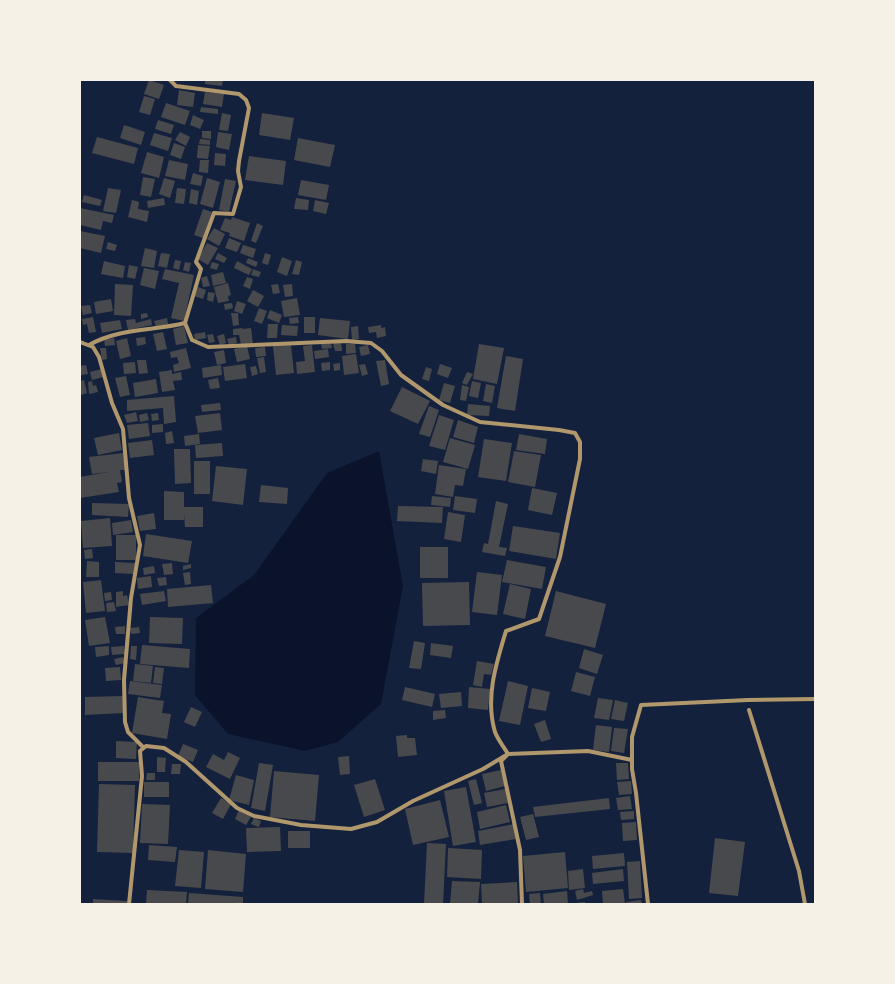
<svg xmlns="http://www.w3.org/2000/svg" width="895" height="984" font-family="'Zilla Slab',serif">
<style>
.water{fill:#0b132b}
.building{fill:#48494c}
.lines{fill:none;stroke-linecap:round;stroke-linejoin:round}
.minor{stroke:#b1986c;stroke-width:4}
</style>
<rect width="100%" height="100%" fill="#14213d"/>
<path class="water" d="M379,451L403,586L381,704L338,742L305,751L228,734L195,695L196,618L254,575L327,473Z"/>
<g class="building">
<path d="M149,80L164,85L159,99L144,94Z"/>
<path d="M205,80H223L222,86L205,84Z"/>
<path d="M179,90L195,93L193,107L177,105Z"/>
<path d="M205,92L224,94L222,107L203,104Z"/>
<path d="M144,96L155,99L150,115L139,112Z"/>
<path d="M166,103L190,111L185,125L161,117Z"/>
<path d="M201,107L218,109V114L200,112Z"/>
<path d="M222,113L231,115L228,131L219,130Z"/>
<path d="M262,113L294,118L290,140L259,135Z"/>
<path d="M193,115L204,120L200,129L190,125Z"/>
<path d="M158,120L174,125L171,134L155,129Z"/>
<path d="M124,125L145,132L141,145L120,138Z"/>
<path d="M202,131H211V139L202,138Z"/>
<path d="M180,132L190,137L186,146L175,140Z"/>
<path d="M218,132L232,134L229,150L216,147Z"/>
<path d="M154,133L172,138L168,151L150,145Z"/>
<path d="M97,137L138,148L134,164L92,153Z"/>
<path d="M298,138L335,145L330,167L294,160Z"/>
<path d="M200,139L210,140V145L199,144Z"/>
<path d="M174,143L185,147L181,159L170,155Z"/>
<path d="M198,145L210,146L208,159L197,158Z"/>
<path d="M147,152L164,157L159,178L141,173Z"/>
<path d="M215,153L226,154L225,166L214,165Z"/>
<path d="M249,156L286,161L283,185L245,180Z"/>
<path d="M169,160L188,164L185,180L165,176Z"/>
<path d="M200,160H209L208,173L199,172Z"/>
<path d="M193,173L203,176L201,186L190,184Z"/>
<path d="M143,177L155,179L151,197L140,195Z"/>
<path d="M164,178L175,181L170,198L159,194Z"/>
<path d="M207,178L220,182L213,208L200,204Z"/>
<path d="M225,179L236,181L229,212L219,210Z"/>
<path d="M301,180L329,185L326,200L298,195Z"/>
<path d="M108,188L121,190L116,213L103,211Z"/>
<path d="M177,188L186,189L184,204L175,203Z"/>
<path d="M191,189L199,191L197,205L189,203Z"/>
<path d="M84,195L102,200L100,206L82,202Z"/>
<path d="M164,198L165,205L148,208L147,201Z"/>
<path d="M296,198L309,200L308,210L294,209Z"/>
<path d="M132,200L139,202L138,209L149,211L147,222L128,217Z"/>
<path d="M315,200L329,203L326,214L313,211Z"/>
<path d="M80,208L114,215L112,223L103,221L101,230L80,225Z"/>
<path d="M203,209L212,212L203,238L194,235Z"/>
<path d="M232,217L250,223L244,241L229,236L230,233L220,230L225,218L231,220Z"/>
<path d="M257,223L263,226L256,243L251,241Z"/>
<path d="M214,228L225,234L219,246L207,239Z"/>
<path d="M80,231L105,236L101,253L80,248Z"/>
<path d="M229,238L241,243L237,252L225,248Z"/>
<path d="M108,242L117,245L115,251L106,249Z"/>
<path d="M207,243L218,248L208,265L198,259Z"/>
<path d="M243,245L256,249L253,258L240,253Z"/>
<path d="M145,248L157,251L154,268L141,266Z"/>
<path d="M161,253L170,254L167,268L158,266Z"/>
<path d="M218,253L227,258L224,263L215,259Z"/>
<path d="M265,253L271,255L268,265L262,263Z"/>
<path d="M282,257L292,261L287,276L277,272Z"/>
<path d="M248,258L258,262L256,267L246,263Z"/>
<path d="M175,260L181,261L179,270L173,268Z"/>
<path d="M296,260L302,262L299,275L292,274Z"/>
<path d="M104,261L125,266L123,278L101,274Z"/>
<path d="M237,261L252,269L249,275L234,268Z"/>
<path d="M185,262L191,263L189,272L183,270Z"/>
<path d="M212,262L219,264L217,270L210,268Z"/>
<path d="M129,265L138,267L135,279L127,277Z"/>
<path d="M144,268L159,271L155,289L140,285Z"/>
<path d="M165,269L194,275L184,321L171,318L179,283L162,279Z"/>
<path d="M253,269L261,272L259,277L251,275Z"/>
<path d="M223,272L226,283L213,286L211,275Z"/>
<path d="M207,276L210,286L203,287L201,278Z"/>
<path d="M247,277L253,279L250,289L243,286Z"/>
<path d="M228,283L231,295L228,296L229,301L218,303L214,287Z"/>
<path d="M115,284L133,285L131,316L114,315Z"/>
<path d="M278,284L280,293L273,294L271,285Z"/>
<path d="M292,284L293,296L285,297L283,285Z"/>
<path d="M198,287L206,290L203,299L194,296Z"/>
<path d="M253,290L264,296L258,307L247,301Z"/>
<path d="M208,292L215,293L213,302L207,300Z"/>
<path d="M297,298L300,315L284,317L281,301Z"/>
<path d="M111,299L113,311L96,314L94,302Z"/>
<path d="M237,301L246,304L242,314L234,311Z"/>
<path d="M232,303L233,308L225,310L224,304Z"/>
<path d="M90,305L92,313L83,315L81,306Z"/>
<path d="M259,308L267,311L262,324L254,321Z"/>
<path d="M270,310L282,315L279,323L267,318Z"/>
<path d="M147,313L148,317L141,319V314Z"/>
<path d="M231,313H238L239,325L233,326Z"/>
<path d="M93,317L96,332L89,333L87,324L83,325L82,319Z"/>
<path d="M298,317L299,323L290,324L289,318Z"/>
<rect x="304" y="317" width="11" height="16"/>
<path d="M167,318L168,324L156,327L154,321Z"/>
<path d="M320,318L350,321L348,339L318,335Z"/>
<path d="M135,319L136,323L151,319L152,325L128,330L126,320Z"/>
<path d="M120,320L122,329L102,333L100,323Z"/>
<path d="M268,324H278L277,338H267Z"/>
<path d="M282,325L298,326L297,336L281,335Z"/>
<path d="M381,325V328L385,327L386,336L377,338L376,332L369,333L368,327Z"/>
<path d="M184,326L188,343L176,345L173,329Z"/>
<path d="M358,326L359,339L352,340L351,327Z"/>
<path d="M242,328L243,329L251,328L253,344L241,345L239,335H233V329Z"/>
<path d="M163,332L167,349L157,351L153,334Z"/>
<path d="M205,332L206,338L195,340L194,334Z"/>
<path d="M213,334L215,342L209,343L207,335Z"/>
<path d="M224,334L226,343L220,345L217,336Z"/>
<path d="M145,337L146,344L137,346L136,338Z"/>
<path d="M236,337L237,343L229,345L227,339Z"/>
<path d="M114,338L115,345L105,346L104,339Z"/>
<path d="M127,338L131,356L120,359L116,341Z"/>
<path d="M341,342L342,351H335L333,343Z"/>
<path d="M331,343L332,348L322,349L321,344Z"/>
<path d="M355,343L356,353L346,354V344Z"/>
<path d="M479,344L504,348L497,384L473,379Z"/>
<path d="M291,345L294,373L276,375L273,346Z"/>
<path d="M312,345L315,372L297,374L296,362L305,361L303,346Z"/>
<path d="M368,345L370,354L361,356L359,347Z"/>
<path d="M247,346L250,359L237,362L234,349Z"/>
<path d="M265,347L266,356L256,357L255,348Z"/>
<path d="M100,348H106L107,359L102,360Z"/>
<path d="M186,348L191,368L174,372L173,365L179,363L177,357L171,358L170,352Z"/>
<path d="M328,349L329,357L315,359L314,351Z"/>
<path d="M224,350L226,363L217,365L214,352Z"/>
<path d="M356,354L359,373L344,375L342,356Z"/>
<path d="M506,356L523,359L515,411L497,408Z"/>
<path d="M264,357L266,372L260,373L257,358Z"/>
<path d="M137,360H146L148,373L139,374Z"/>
<path d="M385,360L389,384L381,386L376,361Z"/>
<path d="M135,362L136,373L124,374L123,363Z"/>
<path d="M330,362V370L322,371L321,363Z"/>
<path d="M340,363V370L334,371L333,364Z"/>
<path d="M245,364L247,378L225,381L223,367Z"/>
<path d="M365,364L368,374L362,376L359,365Z"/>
<path d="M440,364L452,368L448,378L437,374Z"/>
<path d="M86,365L88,374L81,375L80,366Z"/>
<path d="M221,365L222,375L203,378L202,368Z"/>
<path d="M256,366L258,374L252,376L250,367Z"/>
<path d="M426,367L432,369L429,381L422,379Z"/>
<path d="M102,369L103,377L92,380L90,372Z"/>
<path d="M172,370V374L181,372L182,380L173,381L175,390L162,392L159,372Z"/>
<path d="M467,372L473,374L467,385L462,383Z"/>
<path d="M126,376L130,395L120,397L115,378Z"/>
<path d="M218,378L220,388L210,389L208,380Z"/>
<path d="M156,379L158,393L135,397L133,383Z"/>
<path d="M84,380L87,393L81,395L80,381Z"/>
<path d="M92,381L93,386L96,385L98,392L89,394L88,382Z"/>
<path d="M472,381L481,383L478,398L469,396Z"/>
<path d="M444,383L455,386L450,403L439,400Z"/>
<path d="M486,384L495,386L492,403L483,401Z"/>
<path d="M462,385L469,387L466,401L460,400Z"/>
<path d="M402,387L430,401L418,424L390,411Z"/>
<path d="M174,396L176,422L164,424L163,408L127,411V400Z"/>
<path d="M220,403L221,410L202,412L201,405Z"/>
<path d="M468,404L490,406L489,416L467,415Z"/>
<path d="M429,406L439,410L430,437L419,434Z"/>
<path d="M136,412L138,421L127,423L124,415Z"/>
<path d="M147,413L149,420L140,422L139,415Z"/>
<path d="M158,413L159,420L152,421L151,414Z"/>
<path d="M220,413L222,430L198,433L195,416Z"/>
<path d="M439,415L454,420L445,450L429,446Z"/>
<path d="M458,420L478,427L474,443L453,437Z"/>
<path d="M148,423L150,436L129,439L127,425Z"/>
<path d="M163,424V432L152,433V425Z"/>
<path d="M172,431L174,443L166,444L165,433Z"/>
<path d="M119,433L122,450L98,455L94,438Z"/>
<path d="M199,434L200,444L185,446L184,436Z"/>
<path d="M519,434L547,439L545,454L516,450Z"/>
<path d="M450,438L475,445L468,469L443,462Z"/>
<path d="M484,439L512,443L506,481L478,477Z"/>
<path d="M152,440L154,455L130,458L128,443Z"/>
<path d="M222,443L223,456L196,458L195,445Z"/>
<path d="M174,449H190L191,483L175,484Z"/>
<path d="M514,451L541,455L535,487L508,482Z"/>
<path d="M123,453L125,470H120L122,482L117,483L119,492L80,498V477L108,472L92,474L89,457Z"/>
<path d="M423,459L438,461L436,474L421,471Z"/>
<rect x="194" y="461" width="16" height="33"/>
<path d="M439,465L466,469L463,486L455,485L453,497L435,494Z"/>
<path d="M216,466L247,469L243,505L212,501Z"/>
<path d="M261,485L288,488L287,504L259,502Z"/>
<path d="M532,488L557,493L552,515L528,510Z"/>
<path d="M164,491L184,492V507H203V527H185L184,514V520H164Z"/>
<path d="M432,496L451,498L450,507L431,505Z"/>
<path d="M455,496L477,499L475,513L453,510Z"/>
<path d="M496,501L508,504L499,547L507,548L505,556L482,552L484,543L488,544Z"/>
<path d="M92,503L129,504L128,517L92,515Z"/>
<path d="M398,506L443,507L442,523L397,521Z"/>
<path d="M448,512L465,515L461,542L444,539Z"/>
<path d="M154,513L156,529L140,531L137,516Z"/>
<path d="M110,518L112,546L83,548L81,521Z"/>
<path d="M131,520L133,532L113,535L112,523Z"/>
<path d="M513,526L560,533L556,559L509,551Z"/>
<path d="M146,534L192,541L188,563L143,556Z"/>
<rect x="116" y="535" width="20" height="25"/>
<rect x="420" y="547" width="28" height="31"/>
<path d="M92,549L93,558L85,559L84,550Z"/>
<path d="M507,560L546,567L542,589L502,582Z"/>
<path d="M87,561L99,562V577H86Z"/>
<path d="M115,562L135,563L134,574L115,573Z"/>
<path d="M172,563L173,574L164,575L162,564Z"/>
<path d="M191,564V568L183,570V566Z"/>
<path d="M154,566L155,573L144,575L143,568Z"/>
<path d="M190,572L191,584L185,585L183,573Z"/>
<path d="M477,572L502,575L497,615L472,612Z"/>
<path d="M151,576L152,587L138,589L137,578Z"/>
<path d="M166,577L167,585L159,586L157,578Z"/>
<path d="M101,580L105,611L86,613L83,582Z"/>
<path d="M469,582L470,625L423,626L422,583Z"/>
<path d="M510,584L531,589L525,619L503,614Z"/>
<path d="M211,585L213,603L168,607L167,589Z"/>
<path d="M123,591V596L127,595L129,605L116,607V592Z"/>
<path d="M164,591L166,601L142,605L140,594Z"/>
<path d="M556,591L606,604L595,648L545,636Z"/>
<path d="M111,592L112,600L105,601L104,593Z"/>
<path d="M114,602L116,611L107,612L106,603Z"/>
<path d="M105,617L110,643L89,646L85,620Z"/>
<path d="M150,617L183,618L182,644L149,643Z"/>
<path d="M125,626V634H116L115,627Z"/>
<path d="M139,627L140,633L131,634L130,628Z"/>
<path d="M414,641L425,643L421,669L409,668Z"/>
<path d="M431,643L453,646L451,658L430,655Z"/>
<path d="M142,645L190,649L189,668L140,664Z"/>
<path d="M109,646V655L96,657L95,647Z"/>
<path d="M124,646L125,654L112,655L111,647Z"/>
<path d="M131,646H137L136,660L130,659Z"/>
<path d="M584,649L603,655L597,674L579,668Z"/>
<path d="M123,657L125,663L116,665L114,659Z"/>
<path d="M477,661L494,664L491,675L484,674L482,687L473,685Z"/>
<path d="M135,664L153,666L151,683L133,681Z"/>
<path d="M120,667L121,680L106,681L105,668Z"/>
<path d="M155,667L164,668L162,684L153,683Z"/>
<path d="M576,672L595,677L590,696L571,691Z"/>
<path d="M130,681L162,685L160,698L128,694Z"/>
<path d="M508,681L528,686L520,725L499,721Z"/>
<path d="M405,687L435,694L432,707L402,700Z"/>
<path d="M469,687L490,689L488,710L468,708Z"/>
<path d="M532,688L550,692L546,711L528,708Z"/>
<path d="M461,692L462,706L441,708L439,694Z"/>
<path d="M123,696L124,713L85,715V697Z"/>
<path d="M138,697L164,701L162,713L171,714L167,739L132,733Z"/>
<path d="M598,698L613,700L609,720L594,718Z"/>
<path d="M615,700L628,703L624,721L611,719Z"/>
<path d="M191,707L202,712L195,727L184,722Z"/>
<path d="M445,710L446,718L433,720V711Z"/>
<path d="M545,720L551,739L541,742L534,724Z"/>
<path d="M596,725L612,727L609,752L593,750Z"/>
<path d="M614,728L628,729L624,753L611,751Z"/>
<path d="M407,735V738H415L417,755L398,757L396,736Z"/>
<path d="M116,741L137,742L136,759L116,758Z"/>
<path d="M183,744L198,750L193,762L178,756Z"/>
<path d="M228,752L240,758L230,779L206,767L213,754L224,760Z"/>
<path d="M349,756L350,774L340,775L338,757Z"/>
<path d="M157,757L166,758L165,772H157Z"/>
<rect x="98" y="762" width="41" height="19"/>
<path d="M259,763L273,765L265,811L251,808Z"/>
<path d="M616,763H628L629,779L617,780Z"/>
<path d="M172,764H181L180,774H171Z"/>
<path d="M501,770L505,786L486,791L482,774Z"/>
<path d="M274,771L319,775L315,821L270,817Z"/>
<path d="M147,773H155V780H146Z"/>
<path d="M236,775L254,780L249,805L229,800Z"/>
<path d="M375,779L385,810L364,817L354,785Z"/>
<path d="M476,779L482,803L474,805L468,781Z"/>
<path d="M631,781L632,794L619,795L617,782Z"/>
<rect x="144" y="782" width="25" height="15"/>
<path d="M99,784L135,785L133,853L97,852Z"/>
<path d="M466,787L476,842L453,846L444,791Z"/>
<path d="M505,789L508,803L487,807L484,793Z"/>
<path d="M630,796L632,809L618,810L616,798Z"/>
<path d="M221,798L231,804L223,819L212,813Z"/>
<path d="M609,798L610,809L535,817L533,807Z"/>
<path d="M440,800L449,837L413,845L405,809Z"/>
<path d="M142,804L170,805L168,844L140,843Z"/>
<path d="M506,805L510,822L480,829L477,812Z"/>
<path d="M239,810L251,817L246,825L235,819Z"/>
<path d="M634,811V819L621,820L620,812Z"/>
<path d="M533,814L539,837L526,840L520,817Z"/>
<path d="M254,818L261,821L259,827L251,824Z"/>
<path d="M636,822L637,840L623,841L622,823Z"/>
<path d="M514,824L516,839L480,845L478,831Z"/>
<path d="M280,827L281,851L247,852L246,828Z"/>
<rect x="288" y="831" width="22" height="17"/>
<path d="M715,838L745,842L738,896L709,893Z"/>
<path d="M427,843L446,844L443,904H424Z"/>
<path d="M149,845L177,847L175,862L148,860Z"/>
<path d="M448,848L482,850L481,879L447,877Z"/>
<path d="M179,850L204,852L201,888L175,886Z"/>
<path d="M208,850L246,854L243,892L205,889Z"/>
<path d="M565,852L568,888L526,892L523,856Z"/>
<path d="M624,853L625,866L593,869L592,856Z"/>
<path d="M640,861L642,898L629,899L627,862Z"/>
<path d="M583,869L585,888L569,890L568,871Z"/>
<path d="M623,869L624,881L593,884L592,873Z"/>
<path d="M452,881L480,882L478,904H450Z"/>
<path d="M517,882L518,904H482L481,884Z"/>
<path d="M583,889L584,893L592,891L593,895L577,900L575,891Z"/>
<path d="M623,889L625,904H603L602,891Z"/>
<path d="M147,890L187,892L186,904H146Z"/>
<path d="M567,891L568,904H544L543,894Z"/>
<path d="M189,893L243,897V904H188Z"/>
<path d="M540,893L541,904H530L529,894Z"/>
<path d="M93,899L127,901V904H93Z"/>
<path d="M641,900L642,904H627L626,902Z"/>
<path d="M585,902V904H575V903Z"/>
</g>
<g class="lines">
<g class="minor">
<path d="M185,323L192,340L208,347L346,341L371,343L382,351L401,375L443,405L480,422L559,430L575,433L580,442V459L560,557L539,619L506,631C496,664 485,698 495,732C498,740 504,747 508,754L501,761L520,850L522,904"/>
<path d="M80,342L93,347L99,357L112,403L123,429L129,498L140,545L131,598L124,680L125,722L128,732L143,747"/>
<path d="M89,345C119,328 153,331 185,323L201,269L196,262L214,213L233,214L241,187L238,171L239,161L249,108L246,100L239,94L176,86L170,80"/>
<path d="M749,710L799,871L805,904"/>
<path d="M129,904L142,776L140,751L146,746L164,748L186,762L237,808L254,816L301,825L351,829L377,822L413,801L483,769L508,754L588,751L632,760"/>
<path d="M648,904L636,793L632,769V737L641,705L748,700L815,699"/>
</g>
</g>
<rect width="895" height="984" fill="none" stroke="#f6f1e7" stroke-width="162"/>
</svg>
